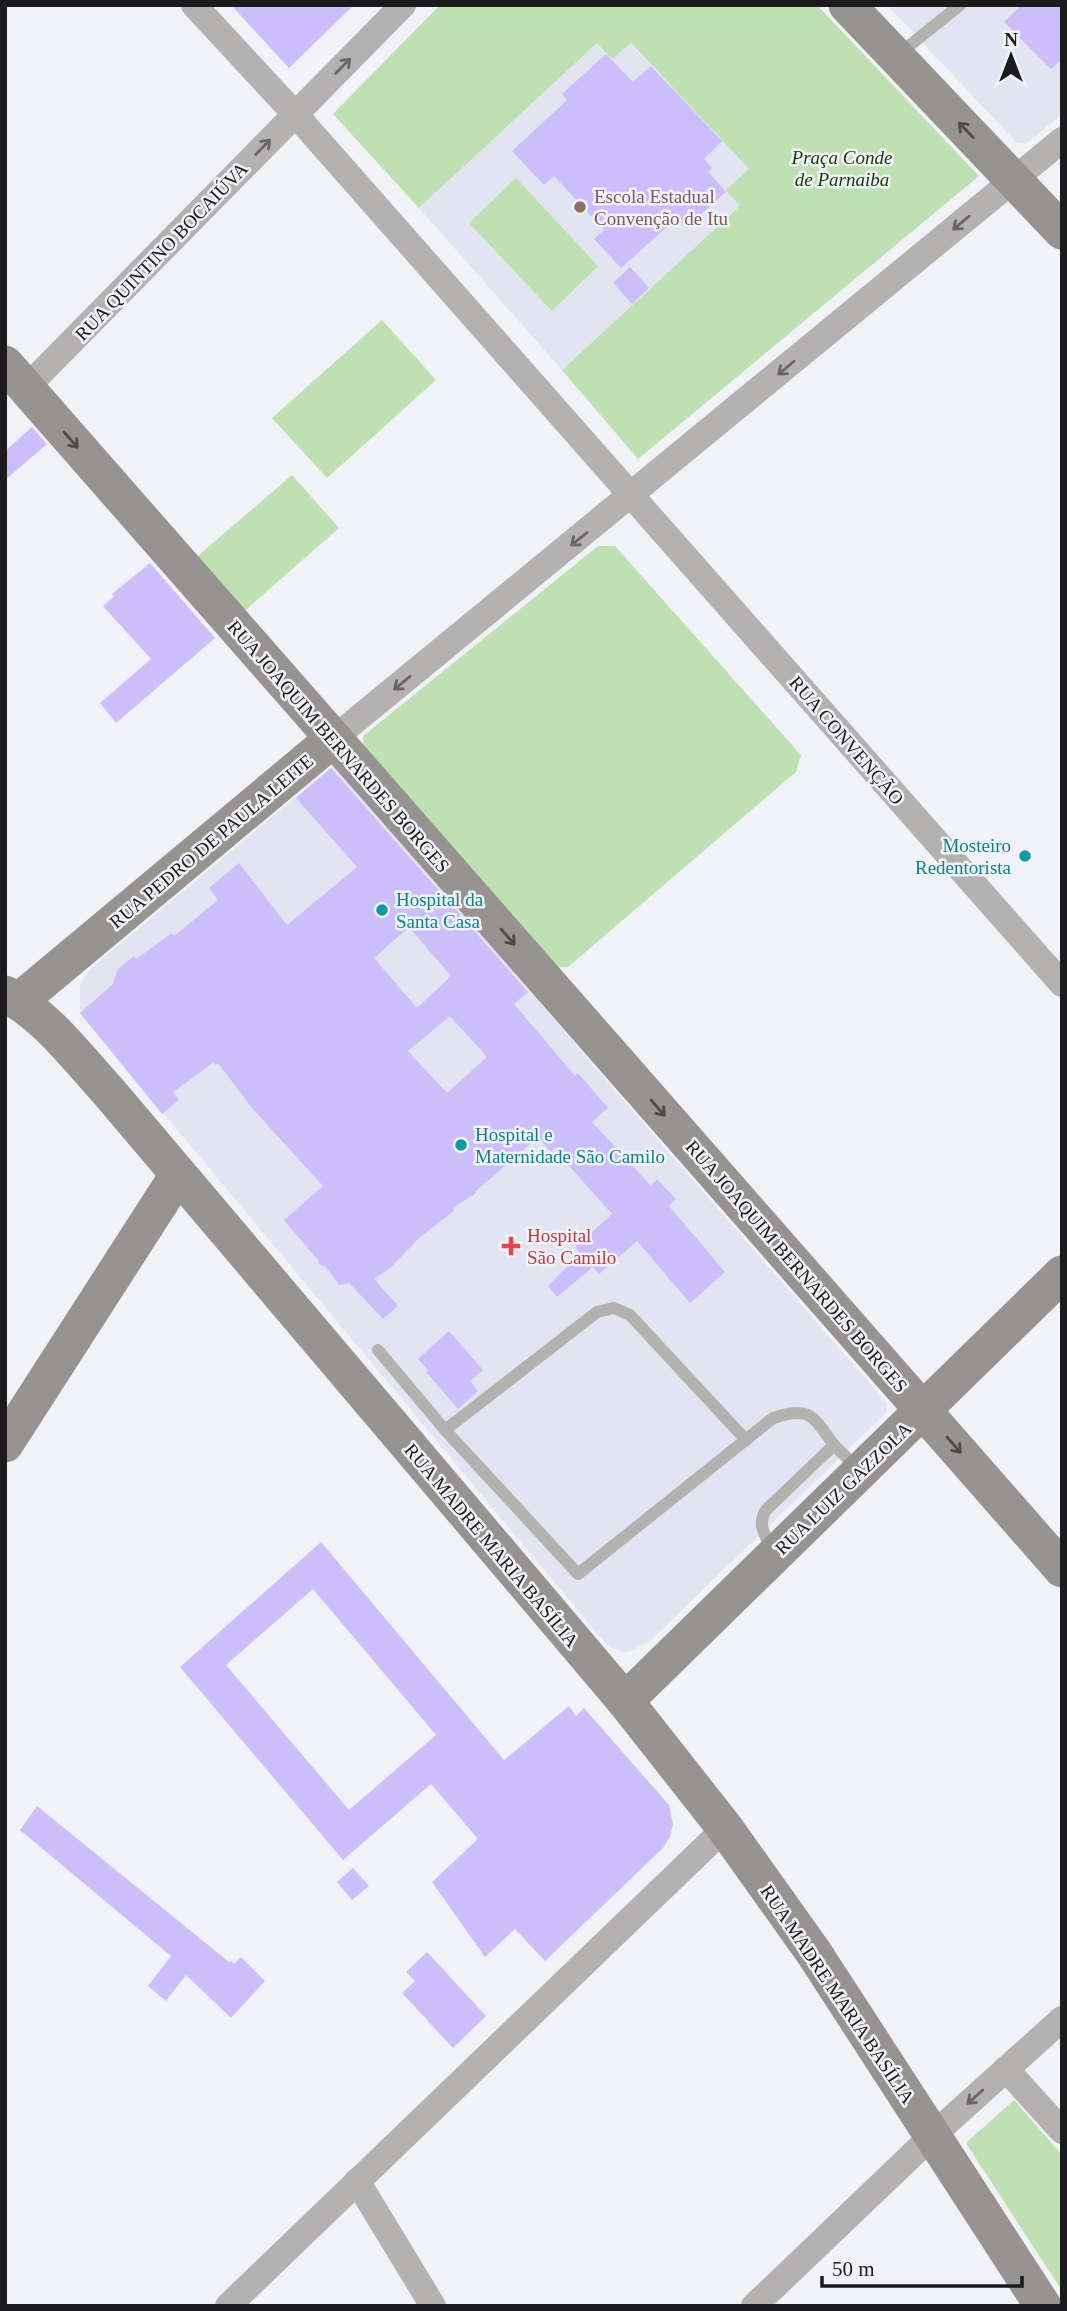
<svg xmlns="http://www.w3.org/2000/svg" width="1067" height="2311" font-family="'Times New Roman',serif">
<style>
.built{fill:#e2e5f1}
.green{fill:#bee0b3}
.building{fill:#cbbefb;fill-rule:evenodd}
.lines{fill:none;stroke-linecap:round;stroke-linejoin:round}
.lane{stroke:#b4b2b1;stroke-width:12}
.street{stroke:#b4b2b1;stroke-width:26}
.secondary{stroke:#969391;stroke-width:37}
.oneway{stroke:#686667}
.oneway2{stroke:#4c4b4b}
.education-dot{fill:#8d6e63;stroke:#f1f2f7;stroke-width:2.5}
.culture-dot{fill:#0f9aa8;stroke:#f1f2f7;stroke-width:2.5}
.health-dot{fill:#e0444e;stroke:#f1f2f7;stroke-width:2.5}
.labels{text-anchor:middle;stroke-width:5;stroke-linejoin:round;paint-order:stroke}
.park-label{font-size:19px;font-style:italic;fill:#153b04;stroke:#f1f2f7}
.education-label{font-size:19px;fill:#785e54;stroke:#f1f2f7;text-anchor:start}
.street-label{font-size:19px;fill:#1b1b1d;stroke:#f1f2f7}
.culture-label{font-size:19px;fill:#0d838f;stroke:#f1f2f7;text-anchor:start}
.health-label{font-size:19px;fill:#be3a42;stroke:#f1f2f7;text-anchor:start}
</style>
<rect width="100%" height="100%" fill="#f1f2f7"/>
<g class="built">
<path d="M887,5H1062V114L1026,144L1017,143Z"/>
<path d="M597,43H630L749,169L741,206L562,370L419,208Z"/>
<path d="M335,764L630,1108L887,1403V1412L650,1641L631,1651L624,1652L612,1648L606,1644L80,1013V986L89,970Z"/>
</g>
<g class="green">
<path d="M440,5H817L979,176L638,459L562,370L740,206L726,190L749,169L631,43L612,59L597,43L419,208L333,114Z"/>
<path d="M516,178L598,266L552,311L469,223Z"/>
<path d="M382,320L436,380L327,478L272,418Z"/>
<path d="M292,475L339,528L241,614L193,560Z"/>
<path d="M598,546H615L801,755L796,772L568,967H551L363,751V736Z"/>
<path d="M1014,2100L1062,2155V2291L966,2143Z"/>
</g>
<g class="building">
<path d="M231,5H354L289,68Z"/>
<path d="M1021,5H1062V59L1051,69L1004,22Z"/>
<path d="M606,54L633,82L651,66L722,141L704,159L712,168L708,172L726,192L686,228L677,218L621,268L594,239L604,230L554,176L544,185L512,151L567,100L562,94Z"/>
<path d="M630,267L649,288L632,304L613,283Z"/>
<path d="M32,427L47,444L5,480V451Z"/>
<path d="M150,563L215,638L116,723L100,703L151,659L103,606L114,597L112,594Z"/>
<path d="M331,768L528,992L514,1004L575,1076L578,1073L608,1108L592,1122L651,1186L657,1179L676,1199L669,1206L725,1272L690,1303L637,1241L599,1274L593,1267L557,1297L548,1286L580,1253L575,1247L612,1214L554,1149L551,1152L538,1137L476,1191V1193L453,1208L454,1211L420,1237L390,1268L374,1279L398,1306L383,1319L349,1283L339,1285L326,1267L319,1264L318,1260L284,1220L323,1186L252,1108L218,1063L216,1065L214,1062L173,1092L179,1100L162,1114L80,1013L113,984L118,969L134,956L136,959L172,933L174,936L218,900L209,888L239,863L287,925L357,867L296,798ZM409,927L451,976L417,1008L374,958ZM450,1016L487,1057L447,1093L408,1051Z"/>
<path d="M449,1331L483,1370L470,1381L478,1391L458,1409L426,1372L428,1370L418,1359Z"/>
<path d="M321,1542L504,1760L569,1706L576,1716L584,1708L669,1805L673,1824L670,1837L663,1848L545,1961L515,1929L485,1957L432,1882L478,1839L431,1784L343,1860L180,1667ZM313,1589L436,1735L349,1810L226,1665Z"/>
<path d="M37,1806L229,1962L231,1961L234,1964L241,1957L265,1981L231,2018L186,1975L166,2001L148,1986L171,1956L20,1830Z"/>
<path d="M353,1868L369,1886L352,1900L337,1882Z"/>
<path d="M427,1952L486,2016L453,2048L402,1993L415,1981L406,1972Z"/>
</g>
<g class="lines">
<g class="lane">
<path d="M899,54L960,5"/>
<path d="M378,1350L445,1430L578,1574L773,1418C811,1405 813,1417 834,1445L766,1510C756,1525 766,1536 773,1551"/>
<path d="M445,1430L597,1312L614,1308L630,1315L746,1440"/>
<path d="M834,1445L859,1470"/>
</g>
<g class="street">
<path d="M194,5L295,114L1062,984"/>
<path d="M26,388L403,5"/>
<path d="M333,739L1062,140"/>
<path d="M1006,2069L1062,2131"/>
<path d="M357,2181L433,2306"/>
<path d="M228,2306L725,1828"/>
<path d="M754,2306L932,2136L1062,2019"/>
</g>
<g class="secondary">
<path d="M847,5L1062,231"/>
<path d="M5,364L1062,1569"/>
<path d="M5,994C46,1015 77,1057 108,1091L625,1701L725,1828L814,1953L1043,2306"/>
<path d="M19,1001L333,739"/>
<path d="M5,1444L178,1175"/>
<path d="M625,1701L1062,1274"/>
</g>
</g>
<defs><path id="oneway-shaft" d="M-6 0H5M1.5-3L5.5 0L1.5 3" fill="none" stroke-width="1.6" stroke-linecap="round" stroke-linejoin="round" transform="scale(1.75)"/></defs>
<g class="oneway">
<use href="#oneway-shaft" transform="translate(343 66) rotate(-45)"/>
<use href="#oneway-shaft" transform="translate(263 147) rotate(-46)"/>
<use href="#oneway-shaft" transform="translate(961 223) rotate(140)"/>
<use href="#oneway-shaft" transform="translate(786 368) rotate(140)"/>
<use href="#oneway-shaft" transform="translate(579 539) rotate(141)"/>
<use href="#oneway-shaft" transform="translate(402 683) rotate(141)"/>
<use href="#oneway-shaft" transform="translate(975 2097) rotate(138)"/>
</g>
<g class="oneway2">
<use href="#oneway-shaft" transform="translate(966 130) rotate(-134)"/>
<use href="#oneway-shaft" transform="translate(71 440) rotate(49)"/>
<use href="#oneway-shaft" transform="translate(508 937) rotate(49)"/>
<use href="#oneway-shaft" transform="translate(658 1108) rotate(49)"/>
<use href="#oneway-shaft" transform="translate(954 1445) rotate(49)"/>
</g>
<circle class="education-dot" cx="580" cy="207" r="7"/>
<g class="culture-dot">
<circle cx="1025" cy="856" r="7"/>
<circle cx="382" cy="910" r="7"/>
<circle cx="461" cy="1145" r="7"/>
</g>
<path class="health-dot" d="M507.5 1235.5h7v7h7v7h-7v7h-7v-7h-7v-7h7z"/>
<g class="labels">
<g class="park-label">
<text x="842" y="164">Praça Conde<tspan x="842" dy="22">de Parnaiba</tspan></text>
</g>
<g class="education-label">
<text x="594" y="203">Escola Estadual<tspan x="594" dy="22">Convenção de Itu</tspan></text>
</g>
<g class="street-label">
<text transform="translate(161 251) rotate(-46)" y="7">RUA QUINTINO BOCAIÚVA</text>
<text transform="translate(847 740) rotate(49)" y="7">RUA CONVENÇÃO</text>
<text transform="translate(339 746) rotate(49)" y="7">RUA JOAQUIM BERNARDES BORGES</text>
<text transform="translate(211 841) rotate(-40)" y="7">RUA PEDRO DE PAULA LEITE</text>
<text transform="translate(797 1266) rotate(49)" y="7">RUA JOAQUIM BERNARDES BORGES</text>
<text transform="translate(843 1488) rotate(-44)" y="7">RUA LUIZ GAZZOLA</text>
<text transform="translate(492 1545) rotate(50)" y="7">RUA MADRE MARIA BASÍLIA</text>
<text transform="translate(838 1994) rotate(56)" y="7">RUA MADRE MARIA BASÍLIA</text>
</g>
<g class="culture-label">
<text x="1011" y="852" text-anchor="end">Mosteiro<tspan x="1011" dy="22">Redentorista</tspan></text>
<text x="396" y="906">Hospital da<tspan x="396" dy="22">Santa Casa</tspan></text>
<text x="475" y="1141">Hospital e<tspan x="475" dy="22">Maternidade São Camilo</tspan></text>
</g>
<g class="health-label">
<text x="527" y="1242">Hospital<tspan x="527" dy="22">São Camilo</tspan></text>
</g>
</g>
<rect width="1067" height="2311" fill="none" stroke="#1b1b1d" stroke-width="14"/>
<g transform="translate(1011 56)" stroke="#f1f2f7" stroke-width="5" paint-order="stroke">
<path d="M0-5L12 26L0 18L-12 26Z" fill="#1b1b1d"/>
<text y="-10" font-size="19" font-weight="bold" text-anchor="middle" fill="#1b1b1d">N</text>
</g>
<path d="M822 2276v10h200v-10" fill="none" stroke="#1b1b1d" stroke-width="3.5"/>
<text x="832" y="2276" font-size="21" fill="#1b1b1d" stroke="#f1f2f7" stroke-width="5" paint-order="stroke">50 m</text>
</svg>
